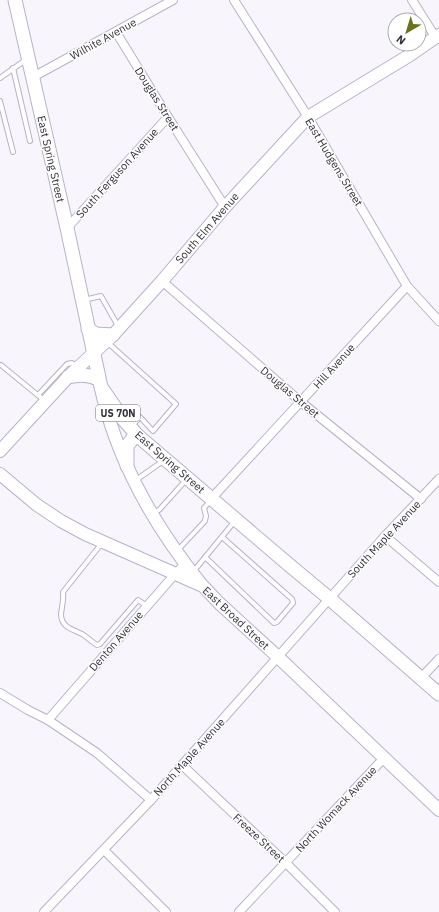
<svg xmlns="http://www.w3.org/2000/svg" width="439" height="912" font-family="'IBM Plex Sans',sans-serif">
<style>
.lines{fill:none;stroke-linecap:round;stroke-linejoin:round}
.lane-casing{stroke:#b8b2cb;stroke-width:6}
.street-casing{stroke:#b8b2cb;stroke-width:10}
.secondary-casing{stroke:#b8b2cb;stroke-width:14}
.primary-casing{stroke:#b8b2cb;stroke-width:15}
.lane{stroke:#fff;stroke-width:4}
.street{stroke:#fff;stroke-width:8}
.secondary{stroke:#fff;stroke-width:12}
.primary{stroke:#fff;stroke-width:13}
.labels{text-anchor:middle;stroke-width:3;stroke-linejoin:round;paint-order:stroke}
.shield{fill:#fff;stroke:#706d74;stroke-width:1}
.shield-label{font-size:10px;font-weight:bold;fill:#322f39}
.street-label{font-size:11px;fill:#322f39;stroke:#fff}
</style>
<rect width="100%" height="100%" fill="#f8f6fc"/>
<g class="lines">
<g class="lane-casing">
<g id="lane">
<path d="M13,68L30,141"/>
<path d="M0,78L27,59"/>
<path d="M0,101L13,152"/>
<path d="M84,300L101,296L118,326"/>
<path d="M107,342L176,404L153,431L140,417L132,426"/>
<path d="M1,365L45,401"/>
<path d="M38,395L67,364L72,363L76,366"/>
<path d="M136,480L163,461"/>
<path d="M153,513L159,510L186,480"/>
<path d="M102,543L63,592C64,599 62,606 61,614C61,627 72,629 82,634C87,637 92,642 97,645L100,644L138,600L147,606"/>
<path d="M177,551L205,521L206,516L204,508L211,500"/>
<path d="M205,557L274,623L277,622L293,603L292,599L222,537"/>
<path d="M193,572L234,522"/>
</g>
</g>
<g class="street-casing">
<g id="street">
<path d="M234,0L308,117L407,286L439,321"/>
<path d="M412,0L436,38"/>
<path d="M116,32L168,117L225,207"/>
<path d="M33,77L173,0"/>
<path d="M67,228L168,117"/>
<path d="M162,281L301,402L421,499"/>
<path d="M211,499L407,286"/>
<path d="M385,536L439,582"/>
<path d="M421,678L439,659"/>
<path d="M0,693L28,710L48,720L97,753L151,800"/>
<path d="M48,720L175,574L185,564"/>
<path d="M182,765L286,863L335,912"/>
<path d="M104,850L166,912"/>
<path d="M44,912L151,800L385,536L439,479"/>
<path d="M239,912L384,758"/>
</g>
</g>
<g class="secondary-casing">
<g id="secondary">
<path d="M101,389C117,460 155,527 201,584"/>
<path d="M0,451L68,377L113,335L162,281L225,207L308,117L410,55L439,35"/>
<path d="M0,474L37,505L61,521L85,534L203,586L219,603L278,657L439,810"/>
</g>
</g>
<g class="primary-casing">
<g id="primary">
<path d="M15,0L67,228L101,387L123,419L138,436L288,564L330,599L439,694"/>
<path d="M88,329L96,334L113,335"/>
<path d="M68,377C79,374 88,374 98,379"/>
<path d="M127,466V446L136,434"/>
</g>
</g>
<use href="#lane" class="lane"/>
<use href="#street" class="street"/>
<use href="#secondary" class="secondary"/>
<use href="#primary" class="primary"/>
</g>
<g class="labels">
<rect class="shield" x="96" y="405" width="44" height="16" rx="3"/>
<g class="shield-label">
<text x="118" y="417">US 70N</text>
</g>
<g class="street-label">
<text transform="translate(103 39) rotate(-29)" y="4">Wilhite Avenue</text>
<text transform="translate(157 99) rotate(58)" y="4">Douglas Street</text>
<text transform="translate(51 159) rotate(77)" y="4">East Spring Street</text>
<text transform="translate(334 162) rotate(59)" y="4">East Hudgens Street</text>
<text transform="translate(117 173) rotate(-48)" y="4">South Ferguson Avenue</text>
<text transform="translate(207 228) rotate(-49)" y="4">South Elm Avenue</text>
<text transform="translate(334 366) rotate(-48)" y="4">Hill Avenue</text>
<text transform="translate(290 392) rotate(40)" y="4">Douglas Street</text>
<text transform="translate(170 462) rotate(41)" y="4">East Spring Street</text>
<text transform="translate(384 539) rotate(-47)" y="4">South Maple Avenue</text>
<text transform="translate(236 618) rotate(43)" y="4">East Broad Street</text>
<text transform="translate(116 641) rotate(-49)" y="4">Denton Avenue</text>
<text transform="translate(189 757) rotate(-48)" y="4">North Maple Avenue</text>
<text transform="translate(336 809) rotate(-47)" y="4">North Womack Avenue</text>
<text transform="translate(259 838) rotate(43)" y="4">Freeze Street</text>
</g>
</g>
<g transform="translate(407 32) rotate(218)"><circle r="19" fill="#ffffff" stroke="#adacb0"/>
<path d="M0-3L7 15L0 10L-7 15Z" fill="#6b721a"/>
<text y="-6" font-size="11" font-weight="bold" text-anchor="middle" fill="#322f39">N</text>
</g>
</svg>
